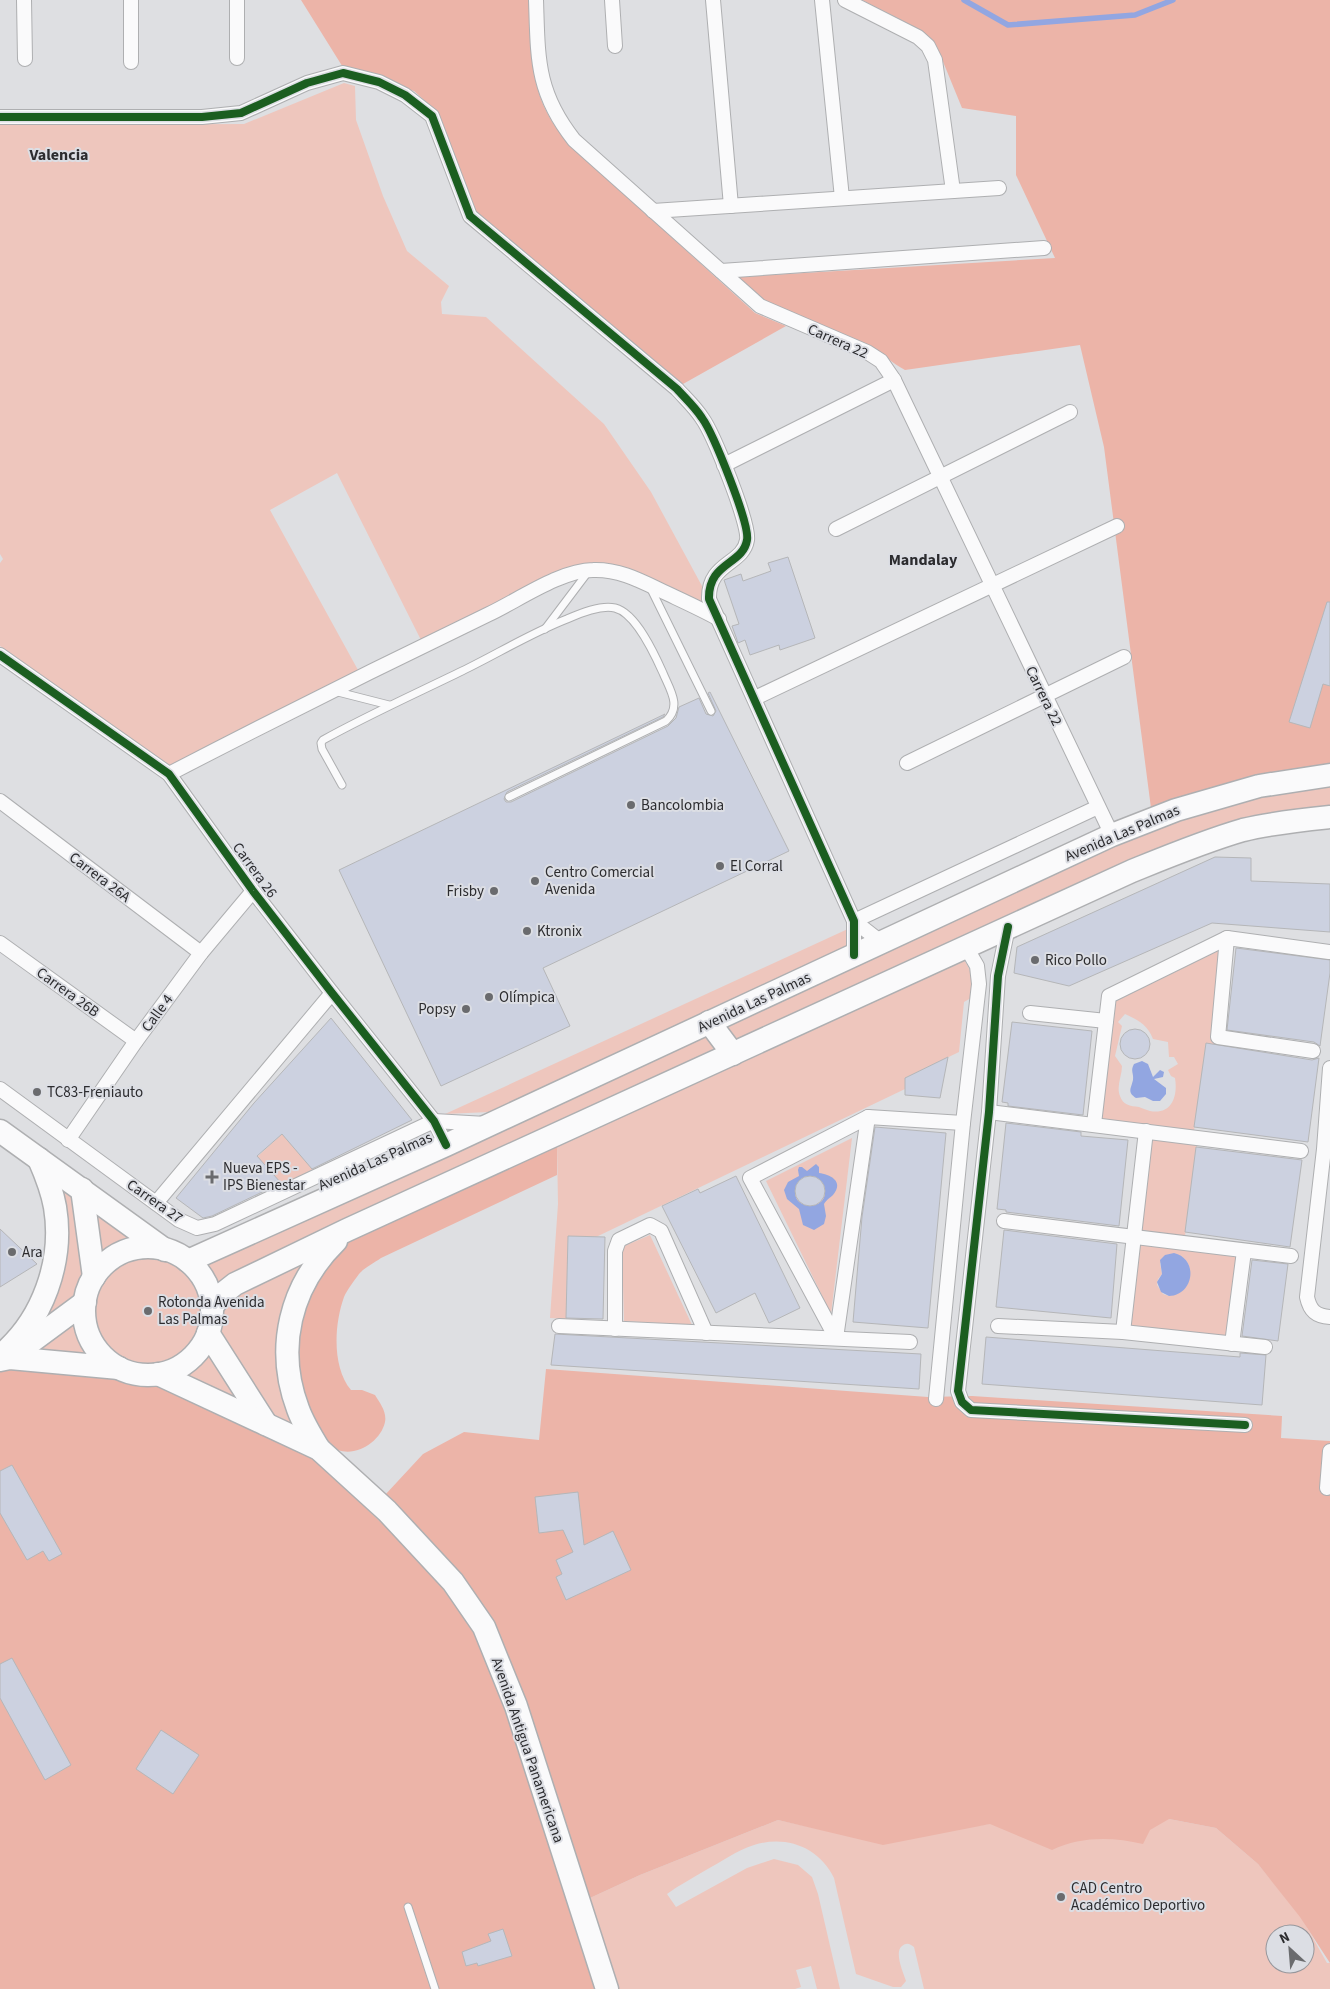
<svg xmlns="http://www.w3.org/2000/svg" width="1330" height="1989" font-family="'Source Sans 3',sans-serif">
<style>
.green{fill:#eec6bd;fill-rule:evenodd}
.forest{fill:#ecb4a8}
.water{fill:#92a6e1;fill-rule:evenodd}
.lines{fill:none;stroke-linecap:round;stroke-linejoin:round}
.stream{stroke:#92a6e1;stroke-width:5.5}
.building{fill:#ccd1e0;stroke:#b5b6b8}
.lane-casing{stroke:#aeafb1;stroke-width:9}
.street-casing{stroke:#aeafb1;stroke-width:16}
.primary-casing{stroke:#aeafb1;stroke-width:25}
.lane{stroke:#fafafb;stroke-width:7}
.street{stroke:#fafafb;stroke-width:14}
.primary{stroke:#fafafb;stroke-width:22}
.cycleway-casing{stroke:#dcdee4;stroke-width:11}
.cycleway{stroke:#1b5e20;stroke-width:8}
.poi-dot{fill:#6a6b6e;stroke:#dcdee4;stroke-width:2}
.labels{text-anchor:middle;stroke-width:4;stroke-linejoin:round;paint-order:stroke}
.street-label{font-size:15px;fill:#2c2c2f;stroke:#dcdee4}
.poi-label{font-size:15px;fill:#2c2c2f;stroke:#dcdee4;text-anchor:start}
.neighbourhood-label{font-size:16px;font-weight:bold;fill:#2c2c2f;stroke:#dcdee4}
</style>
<rect width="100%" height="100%" fill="#dedfe2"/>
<g class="green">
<path d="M344,83L355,86L356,120L383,196L407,251L449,286L441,302L442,314L486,317L604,424L651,492L702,586V600L705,604C680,592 635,567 610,564C568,558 532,585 497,603C472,616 446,627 421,640L337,473L270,510L358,670L169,766L0,646V563L3,559L0,554V125L244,124Z"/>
<path d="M1330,786V806L1272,813L1245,819L1193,834L1123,863L739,1040H734L727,1029L732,1023L1117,845L1179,820L1260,796Z"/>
<path d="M850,928L849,946L511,1103L489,1112L445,1114Z"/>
<path d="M1220,950L1212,1038L1217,1045L1206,1044L1194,1131L1101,1120L1116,1001ZM1125,1014C1138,1020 1148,1025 1153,1039L1168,1042L1169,1057H1174L1178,1064L1168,1070L1171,1076L1175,1078C1178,1096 1172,1115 1150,1111C1146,1110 1142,1108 1139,1107C1130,1106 1123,1105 1120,1096C1116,1086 1122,1076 1122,1066L1115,1056L1122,1026L1118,1022Z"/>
<path d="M964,960C974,974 972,982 971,998L964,1002L959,1052L905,1078V1089L596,1237L568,1236L566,1319L550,1318L558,1204L557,1146Z"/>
<path d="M704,1037H708L714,1044L712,1052L220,1282L216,1280L207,1266L208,1263Z"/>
<path d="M282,1134L313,1169L283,1185L257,1157Z"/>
<path d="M852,1138L831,1314L766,1181Z"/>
<path d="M1152,1138L1197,1144L1185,1236L1141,1230Z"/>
<path d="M61,1186L73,1195L84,1275L77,1295L43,1321C56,1297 68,1272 67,1244C67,1225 63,1205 61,1186Z"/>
<path d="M96,1212L132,1239L115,1245L102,1254Z"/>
<path d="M650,1235L692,1325L624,1321L622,1247Z"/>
<path d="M1140,1243L1236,1257L1227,1337L1130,1327ZM1176,1254C1191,1259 1192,1272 1187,1285L1169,1296L1163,1294L1157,1285L1158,1279L1162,1274L1160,1263Z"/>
<circle cx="148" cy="1311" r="53"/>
<path d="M304,1262C295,1276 286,1291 282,1307C273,1347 286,1386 293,1426L274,1415L220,1332L222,1311L234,1298Z"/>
<path d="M75,1322L78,1339L87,1355L37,1350Z"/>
<path d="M209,1354L237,1398L185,1375L199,1366Z"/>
<path d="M1069,1811L1169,1819L1216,1828L1258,1864L1301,1917L1327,1963H1330V1989H924L914,1947C910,1944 907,1942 902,1946C894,1952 903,1972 906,1981L901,1987H893L856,1974L834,1878C819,1847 786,1835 754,1845C737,1850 721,1862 706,1870C693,1878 679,1885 667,1894L676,1907L747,1868L774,1859L798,1865L812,1877L818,1894L840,1989H817L811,1966L796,1970L801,1987L795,1989H619L590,1898L640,1875L778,1820L878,1842ZM1275,1934H1305V1964H1275Z"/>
</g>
<g class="forest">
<path d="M301,0H529C532,58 528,99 570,145L755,313L786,326L683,384L475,211L434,109L414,91L344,69Z"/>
<path d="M862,0H1330V764L1256,775L1173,799L1151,808L1104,447L1080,345L905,370C892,363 883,354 871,346L764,302L738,277L1055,258L1016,175V116L962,108L937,47C918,25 888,14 862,0Z"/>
<path d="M557,1146V1175L381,1258C374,1263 364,1268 359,1274C354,1281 347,1290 344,1297C334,1325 332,1367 351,1390H362L375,1395C380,1403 387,1412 385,1422C381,1441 357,1457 338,1450C326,1445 321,1432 316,1421C292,1377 292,1319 319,1276C328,1262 341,1251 352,1239Z"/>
<path d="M10,1369L118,1379L137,1385H156L313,1458L407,1547L444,1589L474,1632L506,1710L596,1989H0V1371Z"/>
<path d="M546,1369L928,1397L972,1396L1282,1416L1281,1438L1330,1441V1963L1300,1917L1258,1864L1216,1828L1169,1819L1150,1830L1143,1844C1113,1837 1081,1836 1052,1850L990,1824L883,1845L778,1820L640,1875L590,1898L527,1703L494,1621L459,1573L426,1535L385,1495L423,1454L464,1432L539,1440Z"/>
</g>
<g class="water">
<path d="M1142,1061L1148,1064L1153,1077L1160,1070L1164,1072L1163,1077L1154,1079L1166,1088V1094L1160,1101H1153L1145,1097L1136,1098C1127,1092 1131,1089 1133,1080C1134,1073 1130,1071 1134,1064Z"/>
<path d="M816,1164L819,1167V1173C829,1174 845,1181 833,1195C830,1198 827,1199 824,1204L826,1216L824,1224L814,1230L803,1225L799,1209L787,1199L784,1190L788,1182L799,1176L798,1170L799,1167H802L807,1171ZM812,1177L823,1184C836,1215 779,1211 800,1181Z"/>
<path d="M1174,1253C1199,1259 1194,1295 1169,1296L1161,1292L1157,1282L1162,1274L1160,1260L1165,1255Z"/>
</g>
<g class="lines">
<path class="stream" d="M964,0L1008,25L1135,15L1173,0"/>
</g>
<g class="building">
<path d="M788,557L815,638L780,650L779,645L750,655L745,640L738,643L736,637L732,626L739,624L724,580L741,574L743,581L771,571L768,563Z"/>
<path d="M1327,602H1330V686L1323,684L1310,728L1289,722Z"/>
<path d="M710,692L789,851L543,968L570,1026L441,1086L339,870L665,714L663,717L507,792L504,799L506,802H511L668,726L676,718L679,707L699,698L706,714L713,716L716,711L708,693Z"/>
<path d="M1215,857L1251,858V881L1330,884V932L1212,923L1069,986L1014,973L1017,947Z"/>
<path d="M1236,948L1330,960V973L1320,1046L1314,1042L1227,1030Z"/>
<path d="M331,1018L412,1120L312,1169L282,1134L257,1156L281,1183L212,1216L203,1218L176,1198L254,1103Z"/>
<path d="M1012,1022L1092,1031L1083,1115L1008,1106V1103L1002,1102Z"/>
<circle cx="1135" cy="1044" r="15"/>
<path d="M1206,1043L1312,1060L1319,1058L1308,1142L1194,1127Z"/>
<path d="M948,1057L940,1098L905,1095V1078Z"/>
<path d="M1006,1123L1081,1132V1136L1128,1140L1119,1226L1006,1212V1210L997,1209Z"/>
<path d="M875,1127L946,1133L928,1328L853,1322L862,1217Z"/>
<path d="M1196,1147L1302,1160L1290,1247L1185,1232Z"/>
<path d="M736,1176L800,1308L769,1323L755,1293L716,1313L662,1206L698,1189L700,1193Z"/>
<circle cx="810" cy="1191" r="15"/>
<path d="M0,1229L37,1264L0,1287Z"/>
<path d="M1004,1230L1117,1244L1111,1318L996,1307Z"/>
<path d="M568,1236L605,1237L603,1319L566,1318Z"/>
<path d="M1252,1260L1288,1264L1278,1341L1242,1336Z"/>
<path d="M555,1334L921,1354L919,1389L551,1365Z"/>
<path d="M986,1337L1240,1357V1353L1266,1355L1262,1405L982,1384Z"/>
<path d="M12,1465L62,1554L49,1561L43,1551L27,1560L0,1513V1471Z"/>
<path d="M578,1492L584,1545L613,1531L631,1570L566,1600L556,1577L562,1574L556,1560L573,1552L563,1530L539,1533L535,1497Z"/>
<path d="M12,1658L71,1765L45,1780L0,1698V1664Z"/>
<path d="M161,1730L199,1755L173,1794L136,1769Z"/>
<path d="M503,1929L512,1956L478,1966L477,1963L466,1966L462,1952L491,1941L488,1934Z"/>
</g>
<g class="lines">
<g class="lane-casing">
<g id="lane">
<path d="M650,587L711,711"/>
<path d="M545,629L588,572"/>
<path d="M334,691L389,705"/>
<path d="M342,785L322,749L321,743L323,740C368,715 415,694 462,671C497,654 531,633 567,619C581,613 600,605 615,608C636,613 655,655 663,673C670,690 682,706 666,721L509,797"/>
<path d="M408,1907L435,1989"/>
</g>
</g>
<g class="street-casing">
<g id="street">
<path d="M24,0L25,59"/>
<path d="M237,0V58"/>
<path d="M536,0C538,58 536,92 574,140L760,306L867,352L881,361L894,380L1112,835"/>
<path d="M612,0L615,46"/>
<path d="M713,0L731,206"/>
<path d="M822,0L842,198"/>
<path d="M845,0L918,37L928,46L935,60L953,191"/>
<path d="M131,62V0"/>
<path d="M0,117H202L241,113L307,83L343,73L379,82L405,95L432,116L470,216L677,389C685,398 695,407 702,418C713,433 750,524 747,540C743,565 708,562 709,599L854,921V955"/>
<path d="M653,211L999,188"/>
<path d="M721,271L1044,248"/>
<path d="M724,465L894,380"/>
<path d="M836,529L1070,412"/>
<path d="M0,655L169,774L253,891L332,993L434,1121L446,1145"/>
<path d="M755,698L1117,526"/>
<path d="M907,763L1124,657"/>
<path d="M169,774C275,719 381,666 489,614C517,601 561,570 593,570C619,569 641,581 664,592C683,601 701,609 719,619"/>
<path d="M0,801L201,953"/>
<path d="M854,921L1098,807"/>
<path d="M854,921L881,942"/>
<path d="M1008,927L998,976L989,1112L958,1391L962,1402L971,1410L1245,1425"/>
<path d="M1227,938L1218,1037L1313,1051"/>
<path d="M0,943L136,1041"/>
<path d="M1030,1013L1106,1021"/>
<path d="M1330,1068L1324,1149L1307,1297C1310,1311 1316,1316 1330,1317"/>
<path d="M0,1089L179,1220L197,1228L215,1224L434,1121L486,1124"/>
<path d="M989,1112L1301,1151"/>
<path d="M1094,1124L1109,996L1227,938L1329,952"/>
<path d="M68,1140L136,1041L201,953L253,891"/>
<path d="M156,1203L332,993"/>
<path d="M1004,1221L1291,1256"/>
<path d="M559,1326L910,1342"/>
<path d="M998,1326L1123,1332L1265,1347"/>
<path d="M615,1329V1251L619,1240L650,1225L661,1231L706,1333"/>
<path d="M1123,1332L1146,1131"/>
<path d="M836,1338L750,1178L868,1117L963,1123"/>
<path d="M836,1338L868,1117"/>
<path d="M1232,1344L1244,1251"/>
<path d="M936,1399L963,1123L979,984L977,966L966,947"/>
<path d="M1327,1488L1330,1451"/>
</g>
</g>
<g class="primary-casing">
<g id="primary">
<path d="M709,1022L733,1054"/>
<path d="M0,1131L165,1250"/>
<path d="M82,1189L94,1277"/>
<circle cx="148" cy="1311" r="64"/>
<path d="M188,1261L446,1145L1112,835L1176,810L1259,786L1330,775"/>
<path d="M212,1307L221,1295L235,1284L347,1230L1132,871C1169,856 1205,841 1243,830C1271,823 1301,820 1330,817"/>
<path d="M208,1333L266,1424"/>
<path d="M16,1353L85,1302"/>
<path d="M0,1356C43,1321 64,1261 55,1207C52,1190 46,1175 39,1159"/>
<path d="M0,1360L10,1358L119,1368"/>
<path d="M158,1374L319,1449L387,1511L453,1582L484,1627L516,1706L607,1989"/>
<path d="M319,1449C311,1436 303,1423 298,1409C275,1348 290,1286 336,1241"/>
</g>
</g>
<use href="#lane" class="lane"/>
<use href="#street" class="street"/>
<use href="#primary" class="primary"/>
<g class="cycleway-casing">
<g id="cycleway">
<path d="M0,117H202L241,113L307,83L343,73L379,82L405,95L432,116L470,216L677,389C685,398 695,407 702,418C713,433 750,524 747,540C743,565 708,562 709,599L854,921V955"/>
<path d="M0,655L169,774L253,891L332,993L434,1121L446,1145"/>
<path d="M1008,927L998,976L989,1112L958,1391L962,1402L971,1410L1245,1425"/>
</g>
</g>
<use href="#cycleway" class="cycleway"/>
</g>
<g class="poi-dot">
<circle cx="631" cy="805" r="5"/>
<circle cx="720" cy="866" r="5"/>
<circle cx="535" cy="881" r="5"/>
<circle cx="494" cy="891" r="5"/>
<circle cx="527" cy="931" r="5"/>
<circle cx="1035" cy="960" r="5"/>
<circle cx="489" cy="997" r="5"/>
<circle cx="466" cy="1009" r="5"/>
<circle cx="37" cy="1092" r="5"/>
<path d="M209.5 1169.5h5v5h5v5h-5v5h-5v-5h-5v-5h5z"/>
<circle cx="12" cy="1252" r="5"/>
<circle cx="148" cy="1311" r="5"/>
<circle cx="1061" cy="1897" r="5"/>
</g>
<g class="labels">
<g class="street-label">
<text transform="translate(838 341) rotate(24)" y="5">Carrera 22</text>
<text transform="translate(1044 696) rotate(64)" y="5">Carrera 22</text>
<text transform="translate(1122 833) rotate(-23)" y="5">Avenida Las Palmas</text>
<text transform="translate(255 870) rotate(54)" y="5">Carrera 26</text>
<text transform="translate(100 877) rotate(37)" y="5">Carrera 26A</text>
<text transform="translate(68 992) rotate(36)" y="5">Carrera 26B</text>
<text transform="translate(754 1002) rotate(-25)" y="5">Avenida Las Palmas</text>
<text transform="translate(157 1013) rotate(-54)" y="5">Calle 4</text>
<text transform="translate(375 1161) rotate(-24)" y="5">Avenida Las Palmas</text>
<text transform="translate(155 1201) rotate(35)" y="5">Carrera 27</text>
<text transform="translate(528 1750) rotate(71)" y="5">Avenida Antigua Panamericana</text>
</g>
<g class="poi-label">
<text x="641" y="810">Bancolombia</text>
<text x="730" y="871">El Corral</text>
<text x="545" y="877">Centro Comercial<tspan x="545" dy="17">Avenida</tspan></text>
<text x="484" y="896" text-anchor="end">Frisby</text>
<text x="537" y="936">Ktronix</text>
<text x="1045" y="965">Rico Pollo</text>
<text x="499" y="1002">Olímpica</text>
<text x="456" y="1014" text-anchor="end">Popsy</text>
<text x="47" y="1097">TC83-Freniauto</text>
<text x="223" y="1173">Nueva EPS -<tspan x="223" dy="17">IPS Bienestar</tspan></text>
<text x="22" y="1257">Ara</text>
<text x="158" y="1307">Rotonda Avenida<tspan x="158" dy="17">Las Palmas</tspan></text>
<text x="1071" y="1893">CAD Centro<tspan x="1071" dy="17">Académico Deportivo</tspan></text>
</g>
<g class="neighbourhood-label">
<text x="59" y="160">Valencia</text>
<text x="923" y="565">Mandalay</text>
</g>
</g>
<g transform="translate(1290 1949) rotate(334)"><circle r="24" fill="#dcdee4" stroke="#96979c"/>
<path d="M0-4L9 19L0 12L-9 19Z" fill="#6a6b6e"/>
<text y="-8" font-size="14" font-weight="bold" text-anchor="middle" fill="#2c2c2f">N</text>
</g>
</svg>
